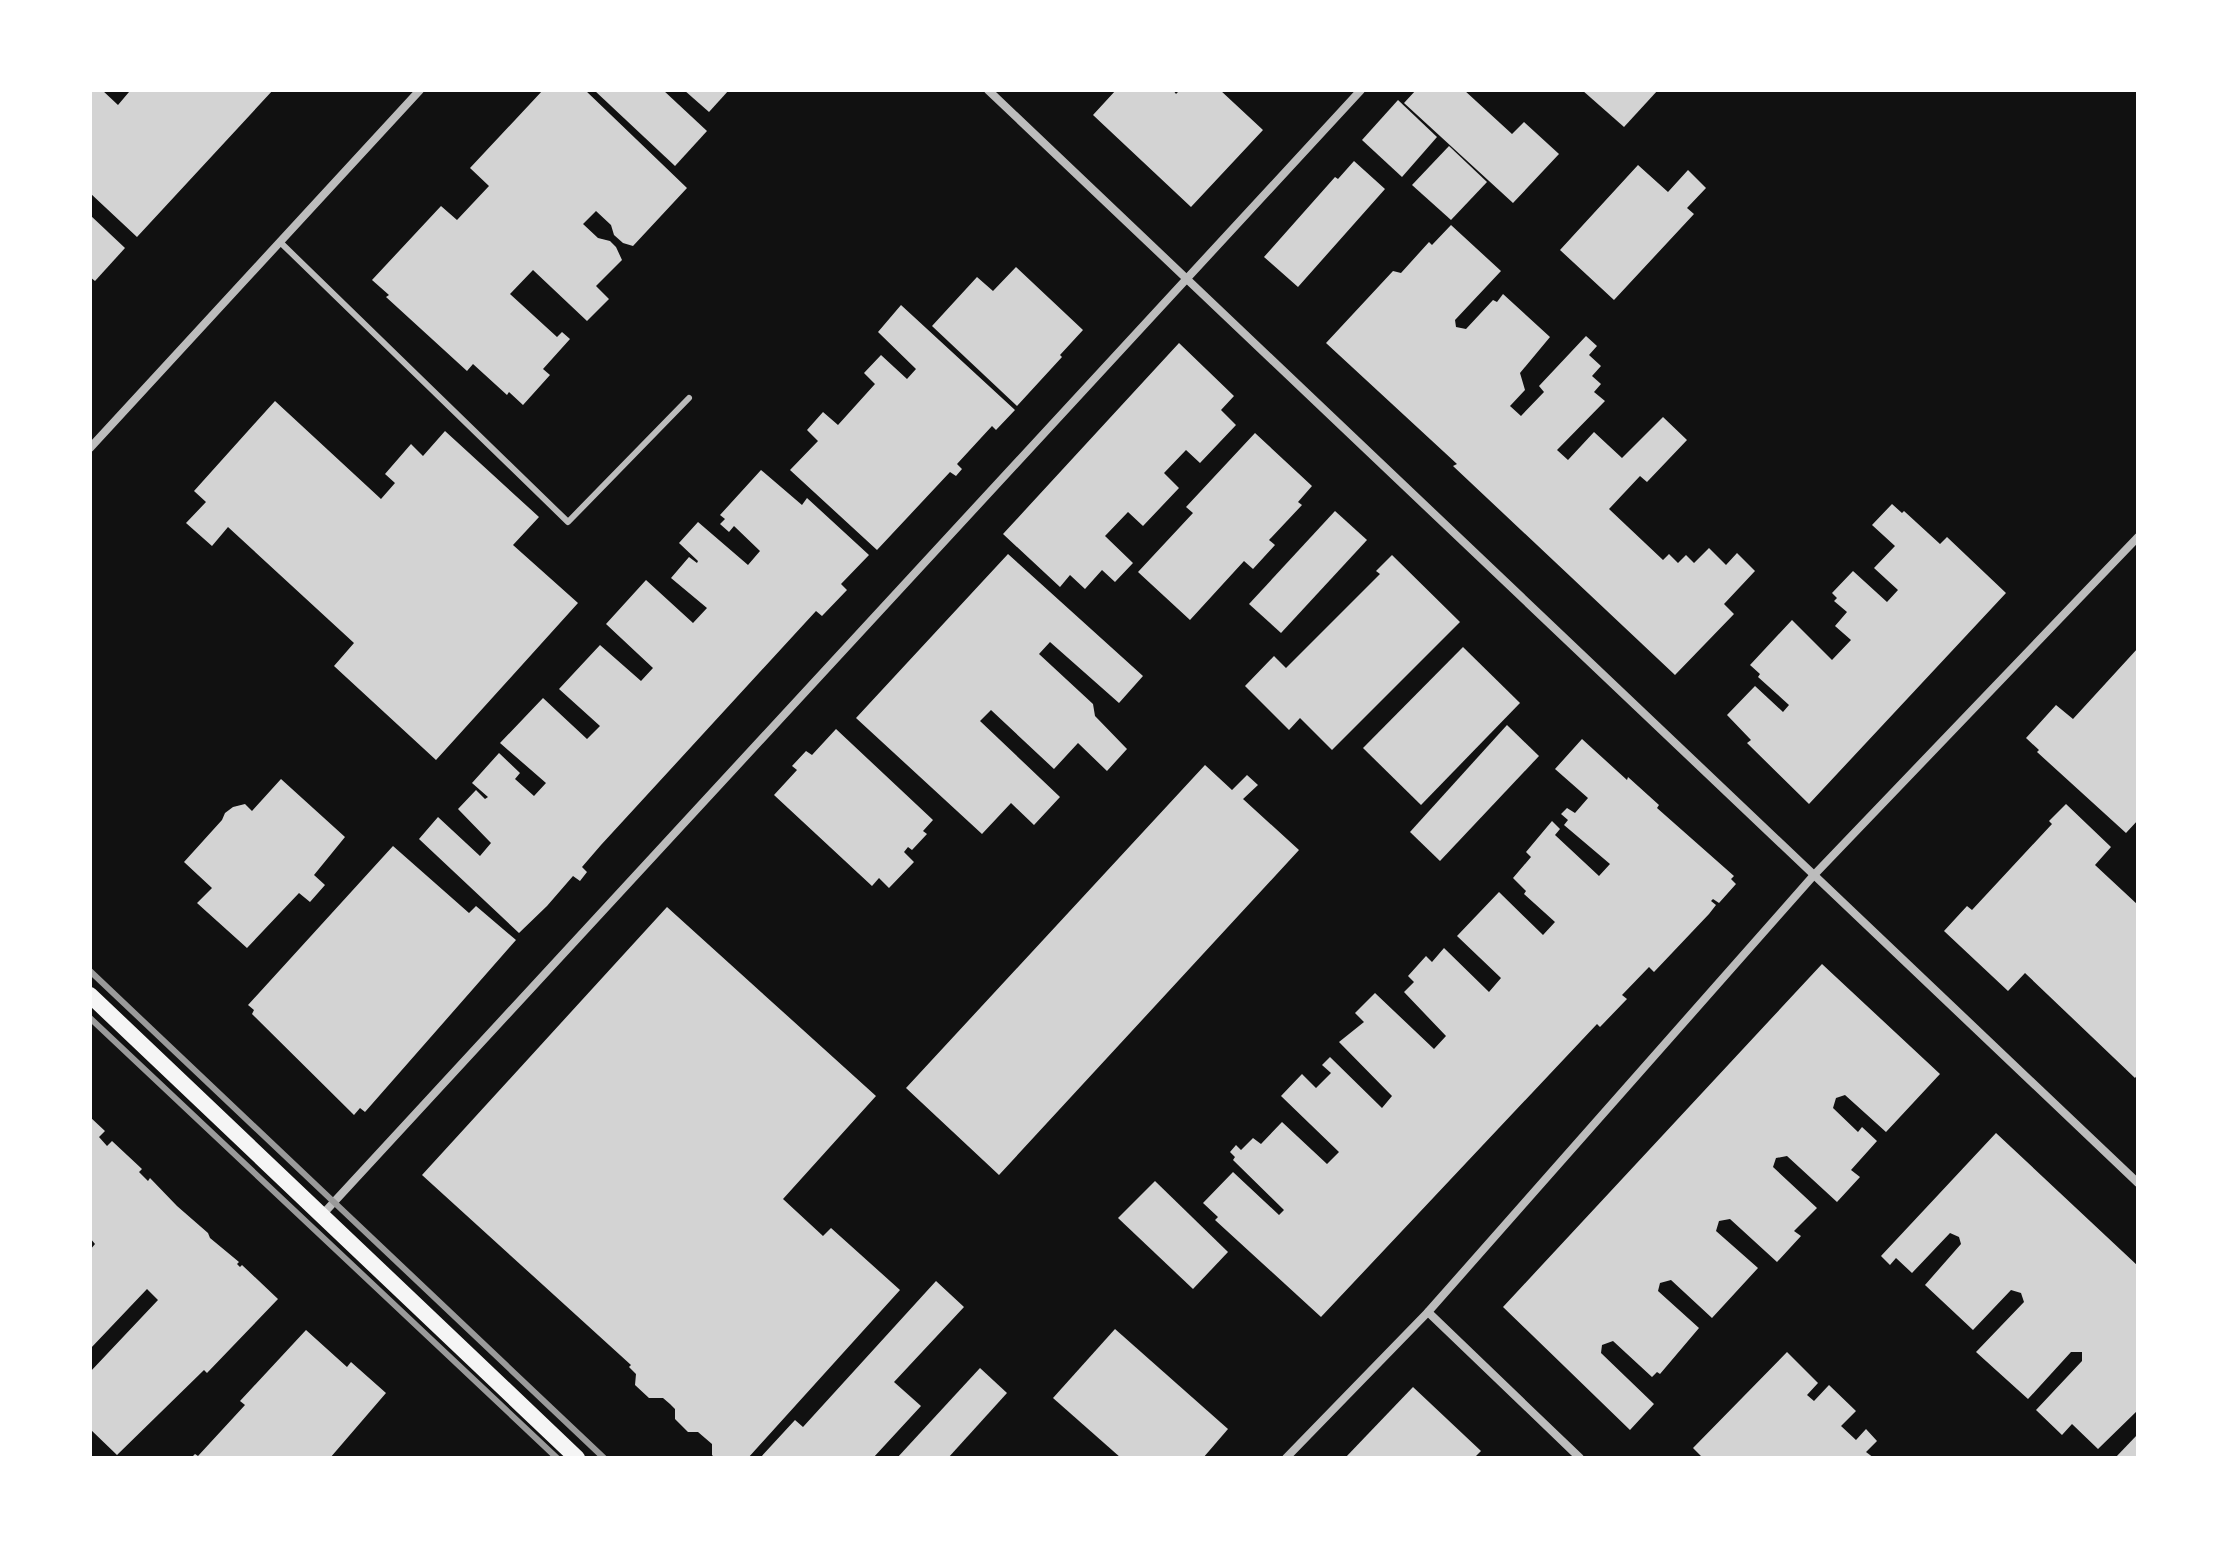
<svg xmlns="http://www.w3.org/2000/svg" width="2228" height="1548" font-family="'Roboto Condensed',sans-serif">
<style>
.building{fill:#d3d3d3}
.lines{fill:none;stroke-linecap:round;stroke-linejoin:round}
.service{stroke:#bcbcbc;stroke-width:6}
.minor{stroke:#bcbcbc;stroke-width:8}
.secondary{stroke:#f5f5f5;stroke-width:16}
.rail{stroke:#9a9a9a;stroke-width:6}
</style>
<rect width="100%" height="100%" fill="#111"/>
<g class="building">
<path d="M90,90H102L118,105L129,92L127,90H273L137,237L90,193Z"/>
<path d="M543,90H585L687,188L633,246L623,243L614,235L611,225L596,211L583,224L598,238L610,241L616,247L622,260L596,286L609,299L587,321L533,270L510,294L557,337L562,332L570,339L543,369L550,375L523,405L509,392L507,395L473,364L467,371L386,297L389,295L372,280L441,206L457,220L489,186L470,168Z"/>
<path d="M594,90H663L707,131L675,166Z"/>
<path d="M684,90H729L709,112Z"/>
<path d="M1116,90H1173L1176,94L1180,90H1220L1263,130L1191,207L1093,115Z"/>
<path d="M1416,90H1464L1512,134L1524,122L1559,154L1513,203L1404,103Z"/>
<path d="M1582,90H1658L1624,127Z"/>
<path d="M1398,100L1437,137L1402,177L1362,140Z"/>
<path d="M1449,146L1487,182L1451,220L1412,185Z"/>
<path d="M1354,161L1385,189L1298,287L1264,257L1335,177L1338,179Z"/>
<path d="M1638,165L1668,192L1688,170L1706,188L1687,208L1694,214L1614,300L1560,250Z"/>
<path d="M90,215L125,248L95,281L90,277Z"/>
<path d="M1451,225L1501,271L1455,320L1456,327L1466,329L1493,300L1497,302L1503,294L1550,337L1520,373L1525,390L1510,406L1521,416L1544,392L1539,386L1586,336L1597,346L1589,355L1601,366L1592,376L1601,384L1594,392L1605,401L1557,450L1568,460L1594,432L1622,458L1663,417L1687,440L1647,482L1640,476L1609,509L1663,560L1669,554L1678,563L1686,555L1694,563L1709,548L1726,565L1737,553L1755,571L1724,604L1734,614L1675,675L1453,466L1457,464L1326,343L1393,271L1401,273L1429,242L1432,245Z"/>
<path d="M1016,267L1083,330L1060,355L1062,357L1017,406L932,326L977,277L993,291Z"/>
<path d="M901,305L1015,410L996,430L992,426L957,464L962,469L956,476L950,472L877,550L790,470L818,441L807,430L823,412L838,425L875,384L864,373L881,355L907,379L916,369L878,332Z"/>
<path d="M1179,343L1234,396L1221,410L1236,425L1200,463L1186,450L1164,473L1179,488L1143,526L1128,512L1105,536L1133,563L1115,582L1102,570L1085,589L1070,575L1060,587L1003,534Z"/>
<path d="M275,401L381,499L395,483L385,474L411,444L423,456L445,431L539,517L513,545L578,603L436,760L334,666L354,643L228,527L212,546L186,523L206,502L194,491Z"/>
<path d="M1255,433L1312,486L1298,502L1302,505L1269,540L1275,545L1253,569L1244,561L1190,620L1138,572L1193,513L1186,507Z"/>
<path d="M761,470L802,505L807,498L869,555L841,584L847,590L822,616L816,611L601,845L582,867L587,872L580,881L573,876L547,906L519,933L419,839L438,817L480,856L491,843L458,809L476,790L485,799L488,797L472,783L499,753L520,773L515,779L534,796L546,783L500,743L543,698L587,739L600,726L559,689L600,645L641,681L653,668L606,624L646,580L693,623L707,608L671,578L689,557L697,563L698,561L679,543L698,522L748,565L760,551L734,526L729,532L720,524L725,519L720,515Z"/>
<path d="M1892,504L1902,513L1904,511L1940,544L1947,537L2006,593L1809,804L1747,743L1751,740L1727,715L1755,686L1783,712L1789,705L1758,677L1760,674L1750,665L1792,620L1832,660L1851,640L1835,626L1847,612L1834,601L1837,598L1832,593L1853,571L1887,602L1898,590L1874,568L1895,546L1872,525Z"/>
<path d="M1335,511L1367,540L1281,633L1249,604Z"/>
<path d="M1008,554L1143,676L1119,703L1050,642L1039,654L1093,704L1095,716L1127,749L1107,771L1078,743L1054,769L991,710L980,721L1060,797L1034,825L1011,803L982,834L856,718Z"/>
<path d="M1392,555L1460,622L1332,750L1300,718L1289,730L1245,686L1274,656L1286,668L1380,574L1376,571Z"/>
<path d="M1463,647L1520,703L1421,805L1363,748Z"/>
<path d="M2138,648V820L2126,833L2037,752L2039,750L2026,738L2056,705L2073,719Z"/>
<path d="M1507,725L1539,756L1440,861L1410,832Z"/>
<path d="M836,729L933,820L923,831L927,834L912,850L908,847L904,852L914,862L889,888L879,878L872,886L774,795L797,770L792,766L806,751L812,755Z"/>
<path d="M1582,739L1627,780L1628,777L1659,805L1657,808L1734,876L1731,879L1736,884L1719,903L1713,899L1711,901L1716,905L1709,914L1654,972L1649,967L1622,995L1627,999L1600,1027L1597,1024L1321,1317L1215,1220L1218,1217L1203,1203L1233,1172L1279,1215L1284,1210L1233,1160L1235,1157L1230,1152L1236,1145L1241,1150L1253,1138L1261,1144L1282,1122L1327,1164L1339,1152L1281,1096L1302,1074L1316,1088L1331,1073L1322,1065L1330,1057L1382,1108L1392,1096L1339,1042L1364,1022L1355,1013L1375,993L1434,1049L1446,1036L1404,992L1414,982L1408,976L1426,956L1432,962L1444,948L1489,992L1501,978L1457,936L1499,892L1543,935L1555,922L1524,894L1526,891L1513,878L1531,857L1526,852L1552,821L1560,829L1555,835L1599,876L1610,864L1564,825L1568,820L1561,814L1567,808L1575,813L1588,798L1555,769Z"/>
<path d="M1205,765L1232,790L1247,775L1258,785L1243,799L1299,850L999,1175L906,1088Z"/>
<path d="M281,779L345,837L314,875L325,885L310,902L299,893L247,948L197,903L212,888L184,862L222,820L225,813L233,807L245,804L252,811Z"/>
<path d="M2066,804L2111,847L2095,865L2138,905V1074L2135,1078L2025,973L2008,991L1944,931L1967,906L1972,910L2052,824L2049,821Z"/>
<path d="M393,846L469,913L476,906L516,940L365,1112L360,1108L354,1115L252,1014L254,1010L248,1005Z"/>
<path d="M667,907L876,1096L783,1199L823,1236L831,1228L900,1290L748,1458H715L712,1455V1444L698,1432H688L675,1419V1409L670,1404L663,1398H649L635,1385L636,1374L629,1367L631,1365L422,1175Z"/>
<path d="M1822,964L1940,1074L1886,1132L1845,1095L1836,1098L1833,1108L1858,1132L1862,1127L1877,1141L1851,1170L1860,1177L1837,1202L1787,1156L1776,1158L1773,1167L1817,1208L1794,1231L1801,1236L1777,1262L1730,1219L1719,1221L1716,1231L1758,1268L1712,1318L1671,1280L1660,1283L1658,1291L1699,1328L1660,1374L1657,1372L1652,1377L1613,1341L1602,1345L1601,1353L1654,1404L1630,1430L1503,1307Z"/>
<path d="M90,1117L105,1131L99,1137L107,1146L112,1141L142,1169L139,1172L148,1181L150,1178L177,1206L208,1233L210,1238L239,1262L237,1264L240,1267L242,1265L278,1299L207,1373L204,1370L117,1455L90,1429V1372L158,1300L147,1289L90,1349V1250L95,1244L90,1238Z"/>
<path d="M1996,1133L2138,1266V1410L2098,1449L2072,1424L2062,1435L2036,1410L2082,1361V1352H2071L2028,1399L1976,1352L2024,1302L2021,1293L2011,1290L1973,1330L1925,1285L1961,1244L1959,1237L1950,1233L1912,1273L1896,1258L1890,1265L1881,1256Z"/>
<path d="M1155,1181L1228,1252L1193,1289L1118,1218Z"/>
<path d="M936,1281L964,1307L894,1382L921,1406L873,1458H760L795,1420L803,1427Z"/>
<path d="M1115,1329L1228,1429L1203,1458H1121L1053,1398Z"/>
<path d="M306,1330L347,1367L351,1362L386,1393L330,1458H191L195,1454L198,1456L245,1405L240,1401Z"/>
<path d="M1787,1352L1818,1383L1807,1395L1814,1401L1829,1385L1856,1411L1841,1426L1856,1440L1866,1429L1877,1441L1866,1452L1874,1458H1703L1693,1448Z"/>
<path d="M980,1368L1007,1393L948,1458H897Z"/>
<path d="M1413,1387L1481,1451L1474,1458H1345Z"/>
<path d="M2138,1434V1458H2115Z"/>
</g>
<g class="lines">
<path class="service" d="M280,242L568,522L689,398"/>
<g class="minor">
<path d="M988,90L2138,1183"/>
<path d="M90,448L420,90"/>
<path d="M322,1215L1361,90"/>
<path d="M1428,1312L1580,1458"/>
<path d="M1286,1458L1428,1312L1814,875L2138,537"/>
</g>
<path class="secondary" d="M90,995L577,1458"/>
<g class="rail">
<path d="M90,971L604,1458"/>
<path d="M90,1018L557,1458"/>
</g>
</g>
<rect width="2228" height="1548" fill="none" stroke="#ffffff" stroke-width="184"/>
</svg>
